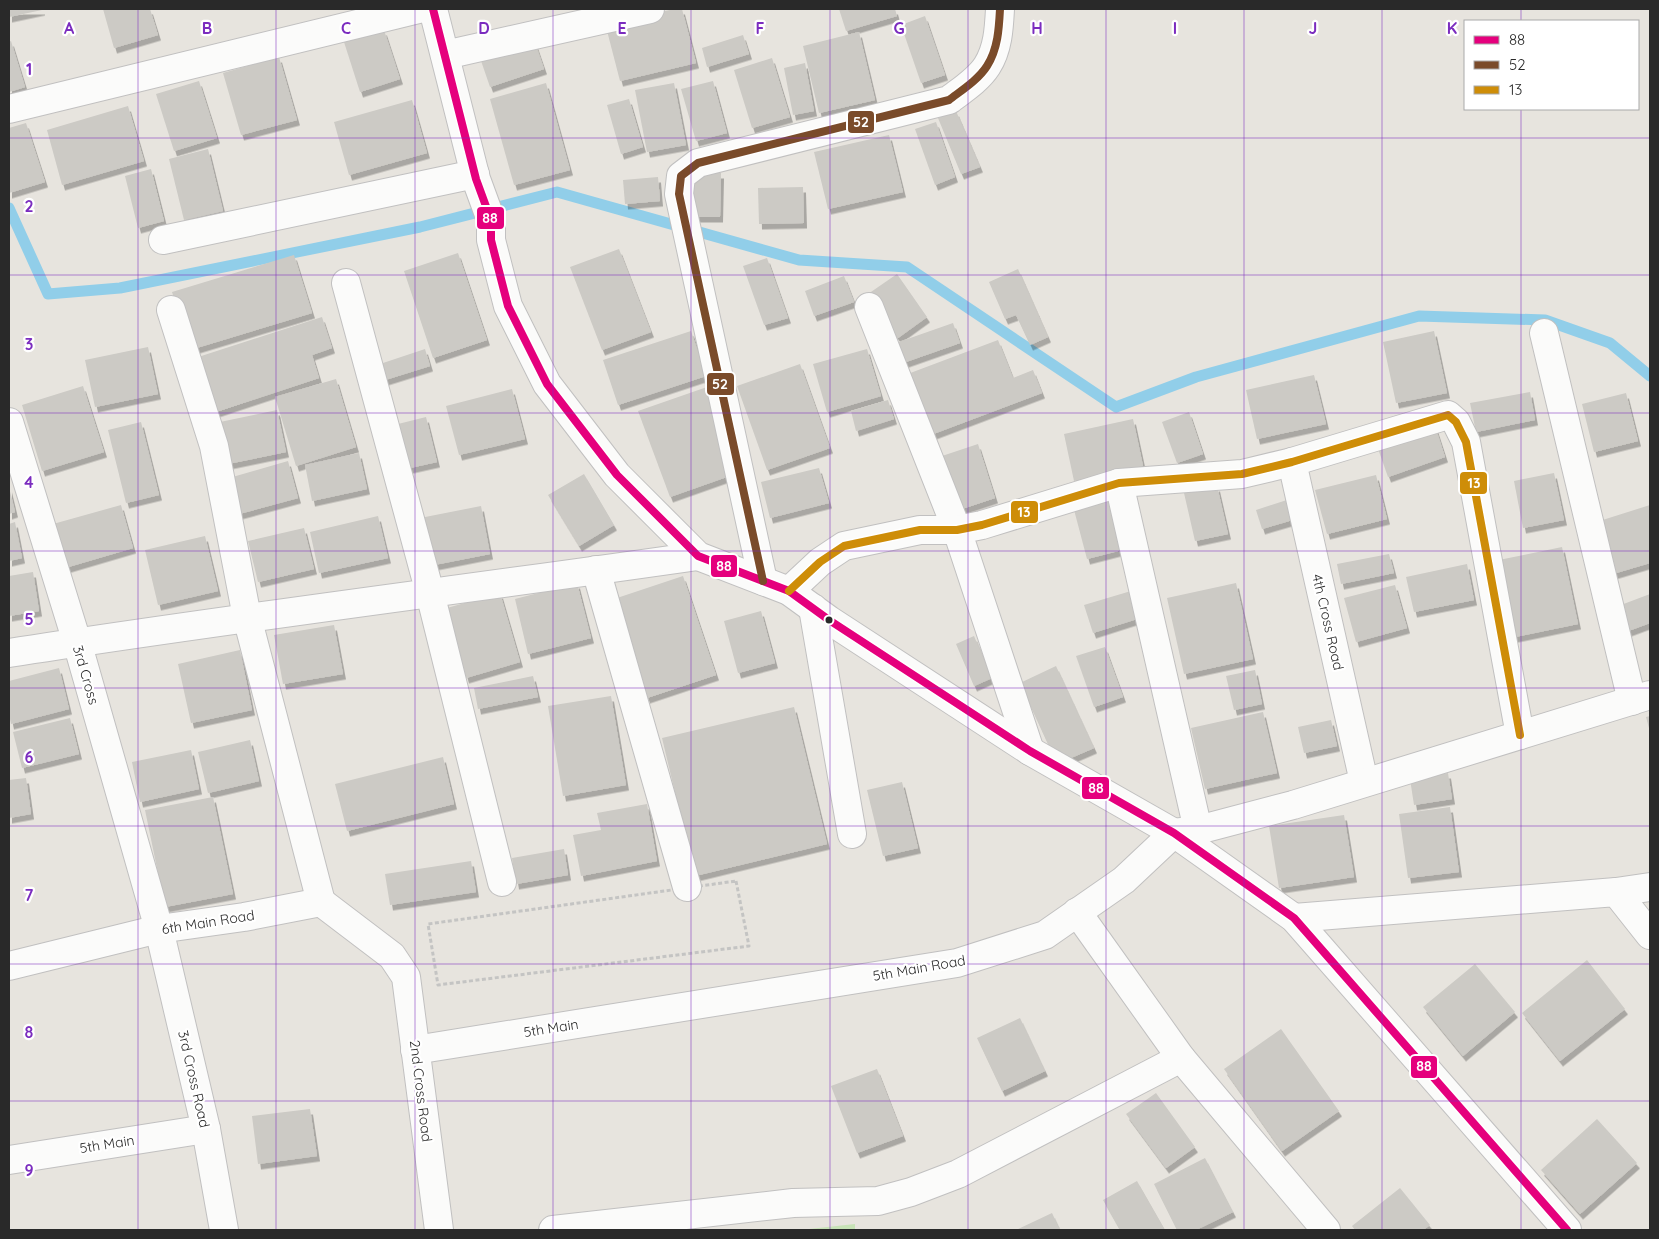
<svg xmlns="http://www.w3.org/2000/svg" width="1659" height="1239" font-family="Quicksand,sans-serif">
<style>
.green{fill:#c7e3b6}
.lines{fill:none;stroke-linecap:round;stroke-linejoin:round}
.stream{stroke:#91cee9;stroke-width:11}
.building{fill:#cccac5;filter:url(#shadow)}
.minor-casing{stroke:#c1c0c0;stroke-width:30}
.tertiary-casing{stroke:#c1c0c0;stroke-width:30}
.path{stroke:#c4c4c3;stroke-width:3;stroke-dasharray:4 2.5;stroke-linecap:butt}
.minor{stroke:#fbfbfa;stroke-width:28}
.tertiary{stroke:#fbfbfa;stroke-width:28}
.bus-1-casing{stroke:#fff;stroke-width:11}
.bus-2-casing{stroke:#fff;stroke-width:11}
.bus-3-casing{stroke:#fff;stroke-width:11}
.bus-1{stroke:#e5007d;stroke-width:8}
.bus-2{stroke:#7a4b2a;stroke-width:8}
.bus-3{stroke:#ce8d08;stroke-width:8}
.grid{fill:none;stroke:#7b2cbf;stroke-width:1;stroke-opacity:0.55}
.bus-dot{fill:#292929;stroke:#fff;stroke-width:2}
.labels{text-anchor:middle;stroke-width:4.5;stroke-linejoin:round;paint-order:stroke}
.street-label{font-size:14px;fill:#292929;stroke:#fff}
.grid-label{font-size:16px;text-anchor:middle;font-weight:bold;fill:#7b2cbf;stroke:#fff;stroke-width:4.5;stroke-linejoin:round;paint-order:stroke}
.line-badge{stroke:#fff;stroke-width:2}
.badge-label{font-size:14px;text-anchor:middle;font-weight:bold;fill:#fff}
</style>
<defs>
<filter id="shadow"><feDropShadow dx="3" dy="5.5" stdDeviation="0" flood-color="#0004"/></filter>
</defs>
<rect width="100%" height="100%" fill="#e7e4de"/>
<path class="green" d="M855,1224V1230H800Z"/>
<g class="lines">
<path class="stream" d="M9,208L48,294L120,288L420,227L557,192L799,260L907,267L1116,407L1196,377L1419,316L1545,320L1610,343L1650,376"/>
</g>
<g class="building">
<path d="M9,9H42V10L9,17Z"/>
<path d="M103,9H150L158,35L114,48Z"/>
<path d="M675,9H682L696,63L620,81L605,23Z"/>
<path d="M839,9H895L897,16L846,31Z"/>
<path d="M925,16L945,75L921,83L901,25Z"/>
<path d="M384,30L400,79L360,92L344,42Z"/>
<path d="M859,32L875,100L819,113L803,46Z"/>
<path d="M743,35L749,54L707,67L702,48Z"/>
<path d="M533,37L544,69L490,87L479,55Z"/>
<path d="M11,41L25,87L9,92V42Z"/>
<path d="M279,57L297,120L241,135L223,73Z"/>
<path d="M772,58L790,117L752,128L734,70Z"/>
<path d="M805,63L814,111L793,115L784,68Z"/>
<path d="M199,81L217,138L174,151L156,94Z"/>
<path d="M713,81L727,133L696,141L681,89Z"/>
<path d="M546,83L570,170L514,185L490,99Z"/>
<path d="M674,83L686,145L647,152L635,90Z"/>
<path d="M629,99L643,147L621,154L607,105Z"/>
<path d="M412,100L427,153L349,175L334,122Z"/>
<path d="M128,106L144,161L62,185L47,130Z"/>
<path d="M956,111L980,167L961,174L938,118Z"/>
<path d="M936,122L955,177L935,185L915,129Z"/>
<path d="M26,123L45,182L9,193V128Z"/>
<path d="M889,135L903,192L828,209L814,152Z"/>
<path d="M208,149L223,211L184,220L169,159Z"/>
<path d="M151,169L164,221L138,228L125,176Z"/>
<path d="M688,173H721L720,217H688Z"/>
<path d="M658,177L660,201L625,204L623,180Z"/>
<path d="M803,187L804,223L759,224L758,188Z"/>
<path d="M619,249L651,332L602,350L570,267Z"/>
<path d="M458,253L487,340L433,358L404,271Z"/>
<path d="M294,255L312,313L190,350L172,292Z"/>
<path d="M767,258L788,318L764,325L743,266Z"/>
<path d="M1018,269L1048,337L1030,345L1016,315L1005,319L989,282Z"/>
<path d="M897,274L927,317L898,338L868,294Z"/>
<path d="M844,276L854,302L814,316L805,291Z"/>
<path d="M322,317L332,348L312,355L319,378L207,415L189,360Z"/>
<path d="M953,323L960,343L903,363L896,343Z"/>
<path d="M691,331L706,376L618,405L603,360Z"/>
<path d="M1434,331L1447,393L1396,403L1383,342Z"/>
<path d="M998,340L1013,378L1033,370L1042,393L928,436L905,375Z"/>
<path d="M148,347L158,394L95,407L85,360Z"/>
<path d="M425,349L430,366L382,381L377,365Z"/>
<path d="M867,349L881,396L827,412L813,364Z"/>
<path d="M800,364L830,448L767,470L737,386Z"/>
<path d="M1314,375L1326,424L1257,439L1246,390Z"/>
<path d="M336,379L356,447L296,466L275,397Z"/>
<path d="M83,386L104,452L42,471L22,405Z"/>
<path d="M707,387L738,473L670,497L638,411Z"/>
<path d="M512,389L525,439L459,455L446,406Z"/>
<path d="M1530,392L1535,420L1476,432L1470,403Z"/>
<path d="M1626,393L1638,441L1594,452L1582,404Z"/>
<path d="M888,400L894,419L856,431L851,411Z"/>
<path d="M277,410L286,452L228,464L220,422Z"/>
<path d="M1189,412L1203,454L1177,463L1162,422Z"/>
<path d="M426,417L437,462L401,470L390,426Z"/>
<path d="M1133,419L1143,466L1074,481L1064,434Z"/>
<path d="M141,422L159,495L126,503L108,430Z"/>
<path d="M1434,423L1445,457L1388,477L1376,443Z"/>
<path d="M978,444L995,498L953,512L936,458Z"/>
<path d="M359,453L367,489L312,501L305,465Z"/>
<path d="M288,461L298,498L239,514L229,478Z"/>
<path d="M819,468L829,503L770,518L761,482Z"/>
<path d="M1554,473L1564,520L1523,528L1514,481Z"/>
<path d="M584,474L614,525L579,546L548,495Z"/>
<path d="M1376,475L1387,519L1327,534L1315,490Z"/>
<path d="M1217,486L1228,534L1195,541L1184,493Z"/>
<path d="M9,487L15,512L9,514Z"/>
<path d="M1107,497L1122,550L1087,559L1073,506Z"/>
<path d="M1290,499L1296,519L1262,529L1256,510Z"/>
<path d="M121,505L133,548L65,568L53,524Z"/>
<path d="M1650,505V563L1606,576L1590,524Z"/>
<path d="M481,506L490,554L424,567L415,519Z"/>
<path d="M378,516L388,558L319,573L310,532Z"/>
<path d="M15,522L22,558L9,561V524Z"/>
<path d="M304,528L314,569L258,582L248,541Z"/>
<path d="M205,536L218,591L158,605L145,550Z"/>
<path d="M1562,547L1578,624L1510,638L1494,561Z"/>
<path d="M1389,554L1394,573L1341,584L1337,564Z"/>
<path d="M1467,564L1474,600L1414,612L1406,577Z"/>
<path d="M33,572L39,611L9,616V576Z"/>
<path d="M683,576L716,675L647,698L614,599Z"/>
<path d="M577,583L591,638L528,654L515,599Z"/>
<path d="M1236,583L1253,659L1184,674L1167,598Z"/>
<path d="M1395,585L1407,628L1356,642L1344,598Z"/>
<path d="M1131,591L1140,618L1093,633L1084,605Z"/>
<path d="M500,593L520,662L466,678L447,608Z"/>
<path d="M1650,594V623L1623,633L1613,608Z"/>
<path d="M761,611L775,663L738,673L724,621Z"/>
<path d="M334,625L343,674L283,684L274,635Z"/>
<path d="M974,636L992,678L974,686L956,644Z"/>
<path d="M1105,647L1123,697L1094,707L1076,656Z"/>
<path d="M240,650L252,710L191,723L178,664Z"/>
<path d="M1056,666L1094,748L1057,764L1020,683Z"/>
<path d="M59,668L69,709L11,724L9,714V681Z"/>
<path d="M1255,670L1262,704L1234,710L1226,676Z"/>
<path d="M533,676L538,697L478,709L474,688Z"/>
<path d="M611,696L626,785L563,796L548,706Z"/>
<path d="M794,707L827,844L695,876L662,738Z"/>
<path d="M1263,712L1277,773L1205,789L1191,728Z"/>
<path d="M1650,716V732L1646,717Z"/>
<path d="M70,718L79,754L22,768L13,732Z"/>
<path d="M1331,720L1337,746L1304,753L1298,727Z"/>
<path d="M250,740L259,781L208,793L198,752Z"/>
<path d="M191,750L199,789L140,802L132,762Z"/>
<path d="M443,757L454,804L347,831L335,784Z"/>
<path d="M1448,773L1452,799L1414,805L1410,779Z"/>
<path d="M26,778L31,814L9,818V780Z"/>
<path d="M902,782L918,848L883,856L867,790Z"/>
<path d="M213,797L233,894L165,907L145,810Z"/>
<path d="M647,804L657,861L581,876L573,835L601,830L597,813Z"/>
<path d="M1450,807L1459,872L1408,878L1399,814Z"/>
<path d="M1344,815L1354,877L1279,888L1269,826Z"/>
<path d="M564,849L568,875L516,884L512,858Z"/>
<path d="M471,861L476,892L390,905L385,874Z"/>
<path d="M1587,960L1625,1009L1560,1061L1522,1013Z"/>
<path d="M1475,964L1515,1012L1463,1056L1423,1007Z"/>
<path d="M1020,1018L1045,1071L1002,1091L977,1038Z"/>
<path d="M1281,1029L1339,1111L1282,1151L1224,1069Z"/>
<path d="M877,1069L903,1136L857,1153L831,1086Z"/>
<path d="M1156,1093L1195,1147L1166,1168L1126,1114Z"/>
<path d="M310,1109L317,1156L258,1164L252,1116Z"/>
<path d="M1597,1119L1637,1163L1580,1214L1541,1170Z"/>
<path d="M1205,1158L1233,1212L1196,1230H1177L1154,1184Z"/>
<path d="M1137,1181L1165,1230H1120L1103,1200Z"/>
<path d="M1400,1188L1430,1225L1423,1230H1355L1352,1226Z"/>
<path d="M1052,1213L1060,1230H1016Z"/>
</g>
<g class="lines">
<g class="minor-casing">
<g id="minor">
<path d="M445,55L650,9"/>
<path d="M9,109L419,9"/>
<path d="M163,240L475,174"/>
<path d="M346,283L430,593L502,882"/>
<path d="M869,307L957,530L1030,751"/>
<path d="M171,310L214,446L247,617L321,902"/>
<path d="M1544,333L1632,701"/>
<path d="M9,422L77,642L159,929L206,1129L224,1230"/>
<path d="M1292,462L1364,782"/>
<path d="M1119,483L1198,830"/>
<path d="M596,570L687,887"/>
<path d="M763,581L679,194L681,176L698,163L949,100C962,90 978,80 987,66C998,49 999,28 1000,9"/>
<path d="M789,591L820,562L844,546L920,530H957L982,525L1119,483L1242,474L1292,462L1448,415L1456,422L1466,442L1520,735"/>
<path d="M813,608L852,834"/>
<path d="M9,653C238,617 469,589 698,556"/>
<path d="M1616,892L1650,887"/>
<path d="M1077,912L1181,1058L1326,1230"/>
<path d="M1294,918L1616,892L1650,935"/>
<path d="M9,966L159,929L244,917L321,902L392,956L406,977L439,1230"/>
<path d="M415,1050L957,963L1045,935L1124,880L1174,833L1198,830L1293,805L1650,695"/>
<path d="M9,1160L206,1129"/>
<path d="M553,1230L793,1203L878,1201L911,1192L958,1174L1181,1058"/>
</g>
</g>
<g class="tertiary-casing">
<path id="tertiary" d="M433,9L476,179L491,220V240L508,306L547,384L617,475L698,556L789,591L829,620L1030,751L1174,833L1294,918L1567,1230"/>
</g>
<path class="path" d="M736,881L749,946L438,985L428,924Z"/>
<use href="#minor" class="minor"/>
<use href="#tertiary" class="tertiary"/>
<g class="bus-1-casing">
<path id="bus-1" d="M433,9L476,179L491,220V240L508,306L547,384L617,475L698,556L789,591L829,620L1030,751L1174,833L1294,918L1567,1230"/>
</g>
<g class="bus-2-casing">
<path id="bus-2" d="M763,581L679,194L681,176L698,163L949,100C962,90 978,80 987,66C998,49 999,28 1000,9"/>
</g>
<g class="bus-3-casing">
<path id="bus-3" d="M789,591L820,562L844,546L920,530H957L982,525L1119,483L1242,474L1292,462L1448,415L1456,422L1466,442L1520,735"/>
</g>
<use href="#bus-1" class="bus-1"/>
<use href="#bus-2" class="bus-2"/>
<use href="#bus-3" class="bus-3"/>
</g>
<path class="grid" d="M138,9V1230M276,9V1230M415,9V1230M553,9V1230M691,9V1230M830,9V1230M968,9V1230M1106,9V1230M1244,9V1230M1382,9V1230M1521,9V21M1521,109V1230M9,138H1650M9,275H1650M9,413H1650M9,551H1650M9,688H1650M9,826H1650M9,964H1650M9,1101H1650"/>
<circle class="bus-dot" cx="829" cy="620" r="4.5"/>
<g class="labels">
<g class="street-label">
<text transform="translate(1328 622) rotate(77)" y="5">4th Cross Road</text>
<text transform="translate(86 675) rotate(74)" y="5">3rd Cross</text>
<text transform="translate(208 922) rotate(-9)" y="5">6th Main Road</text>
<text transform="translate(919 968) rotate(-10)" y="5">5th Main Road</text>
<text transform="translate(551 1028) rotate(-9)" y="5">5th Main</text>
<text transform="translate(194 1079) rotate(77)" y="5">3rd Cross Road</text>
<text transform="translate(421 1091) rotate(83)" y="5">2nd Cross Road</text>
<text transform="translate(107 1144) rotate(-9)" y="5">5th Main</text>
</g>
</g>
<g class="grid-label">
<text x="69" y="34">A</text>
<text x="207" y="34">B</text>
<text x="346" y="34">C</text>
<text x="484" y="34">D</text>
<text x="622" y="34">E</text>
<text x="760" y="34">F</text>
<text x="899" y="34">G</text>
<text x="1037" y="34">H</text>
<text x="1175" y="34">I</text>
<text x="1313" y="34">J</text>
<text x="1452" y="34">K</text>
<text x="29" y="75">1</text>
<text x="29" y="212">2</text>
<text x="29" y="350">3</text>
<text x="29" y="488">4</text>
<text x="29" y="625">5</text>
<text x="29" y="763">6</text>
<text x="29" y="901">7</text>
<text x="29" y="1038">8</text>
<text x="29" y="1176">9</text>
</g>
<g class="line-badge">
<rect x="847" y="110" width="28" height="24" rx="5" fill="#7a4b2a"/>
<rect x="476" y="206" width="29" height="24" rx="5" fill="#e5007d"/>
<rect x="706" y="372" width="29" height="24" rx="5" fill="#7a4b2a"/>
<rect x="1459" y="471" width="29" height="24" rx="5" fill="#ce8d08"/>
<rect x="1010" y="500" width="29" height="24" rx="5" fill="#ce8d08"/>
<rect x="710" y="554" width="28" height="24" rx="5" fill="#e5007d"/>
<rect x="1081" y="776" width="29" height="24" rx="5" fill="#e5007d"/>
<rect x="1410" y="1055" width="28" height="24" rx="5" fill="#e5007d"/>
</g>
<g class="badge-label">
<text x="861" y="127">52</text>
<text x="490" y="223">88</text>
<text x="720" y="389">52</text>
<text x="1474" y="488">13</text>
<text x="1024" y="517">13</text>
<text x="724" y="571">88</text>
<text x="1096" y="793">88</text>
<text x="1424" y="1071">88</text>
</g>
<rect width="1659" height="1239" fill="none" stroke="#292929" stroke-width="20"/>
<rect x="1464" y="20" width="175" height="90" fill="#ffffff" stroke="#a9a9a9"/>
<rect x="1474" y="36" width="25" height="8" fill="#e5007d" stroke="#a9a9a9"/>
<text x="1509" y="45" font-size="15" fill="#292929">88</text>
<rect x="1474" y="61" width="25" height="8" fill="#7a4b2a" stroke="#a9a9a9"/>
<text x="1509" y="70" font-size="15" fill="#292929">52</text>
<rect x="1474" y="86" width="25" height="8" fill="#ce8d08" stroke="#a9a9a9"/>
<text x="1509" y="95" font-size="15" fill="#292929">13</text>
</svg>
